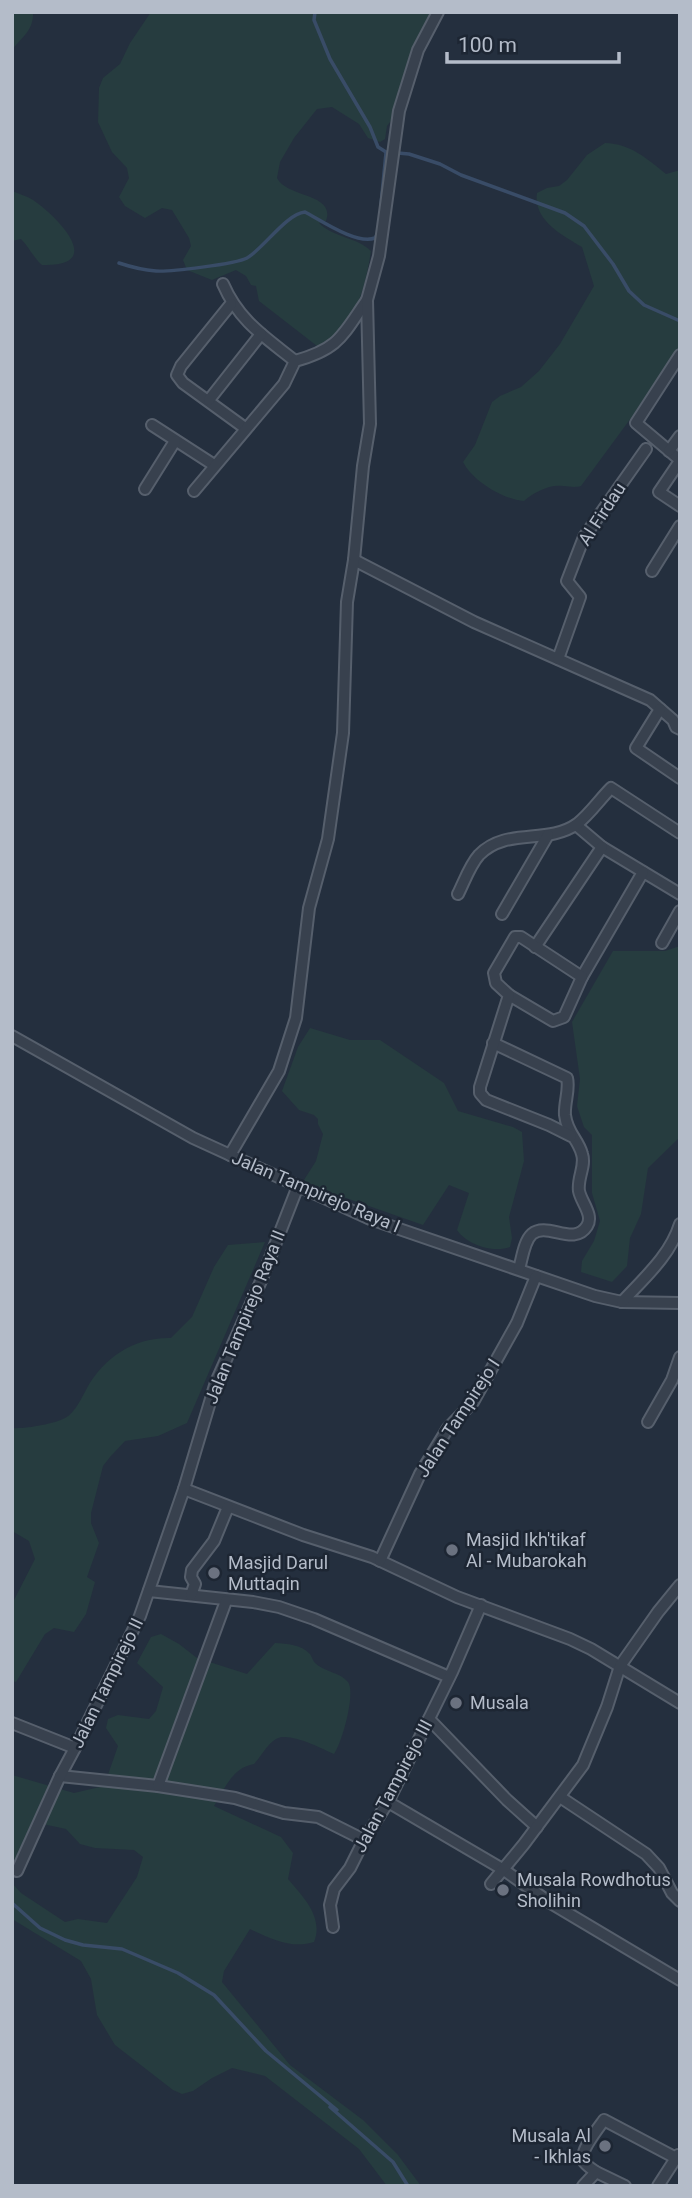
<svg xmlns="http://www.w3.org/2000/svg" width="692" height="2198" font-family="Roboto,sans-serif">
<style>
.green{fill:#263c3f}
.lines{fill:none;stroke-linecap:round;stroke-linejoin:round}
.stream{stroke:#394c67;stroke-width:3.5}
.minor-casing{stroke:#565f6c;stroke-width:14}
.minor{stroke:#38414e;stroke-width:10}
.worship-dot{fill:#6b7280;stroke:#1d2633;stroke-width:2.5}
.labels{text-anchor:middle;stroke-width:5;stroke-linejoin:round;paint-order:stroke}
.street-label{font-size:18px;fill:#b4bcc9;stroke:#1d2633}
.poi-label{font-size:18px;fill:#b4bcc9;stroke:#1d2633;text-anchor:start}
</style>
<rect width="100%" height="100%" fill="#242f3e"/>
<g class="green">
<path d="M12,12H33C34,30 22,37 12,50Z"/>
<path d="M151,12H433L396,114L387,126L385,139L380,142L368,138L359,124L332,107L317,109L294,138L280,162L277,178C287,198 336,193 326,221L319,223C334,238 357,237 371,251C365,289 356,329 317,346L259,301L256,286L251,285L246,276L236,270L212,280L187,270L183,260L191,246L189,238L172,210L162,208L145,218L125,206L119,197L129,178L127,168L112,152L98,122L99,88L103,78L120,64L130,43Z"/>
<path d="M605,143C631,144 646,158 666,174L680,170V347L631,418L581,486C573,488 570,486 563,486C549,484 533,493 524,501C502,499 473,481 463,462L475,445L492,402L500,396L521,387L539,371L560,344L594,286L582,247C562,235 533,220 537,193L547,188L559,186L567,180L587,155Z"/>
<path d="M12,191C19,194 27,196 33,200C58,217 107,267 42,265C33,257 29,247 21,239L12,241Z"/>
<path d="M680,946V1137L648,1168L641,1214L630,1238L627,1266L612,1282L581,1272L582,1261L594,1241L600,1221L592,1193V1135L584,1127L577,1106L580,1079L572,1022L613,951H665Z"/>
<path d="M310,1028L350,1040H380L444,1083L458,1111L513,1127L522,1132L524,1161L509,1217L512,1238L510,1247C493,1253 467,1245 457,1230L469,1193L449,1185L423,1225L309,1185L304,1180L316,1161L323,1134L318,1124V1119L314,1115L299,1110L282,1091L298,1047Z"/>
<path d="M265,1242L187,1423L158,1436L125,1441L110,1457L103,1466L91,1513V1523L99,1543L87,1577L95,1582L86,1614L74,1632L54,1628L45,1634L16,1682L12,1681V1604L35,1559L29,1541L12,1531V1428C25,1429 54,1424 65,1418C75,1413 82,1397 87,1388C104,1357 135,1337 171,1338L192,1317L214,1267L228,1245Z"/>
<path d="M161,1634L179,1644L197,1658L247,1674L275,1643C287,1644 301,1644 310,1654C312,1657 313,1661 315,1663C324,1672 340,1672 348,1682C356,1693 342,1743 334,1754C321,1748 288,1731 276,1739C267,1744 261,1757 254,1764C232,1768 225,1788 214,1806L281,1837L293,1853L288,1879C303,1897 324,1917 314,1942C292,1949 271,1939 250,1929L224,1971L222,1982L290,2065L363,2120L398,2155L421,2186H387L359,2149L265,2076L232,2068L212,2078L193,2091L182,2094L173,2090L115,2045L97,2015L91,1979L81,1961L12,1919V1883L21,1893L65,1922L78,1919L107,1923L137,1877L143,1857L134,1850L95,1848L80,1844L66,1829L38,1823L28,1832L12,1865V1775L74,1793L104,1786L118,1746L106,1728L108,1719L118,1715L149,1719L156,1711L163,1687L137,1663L151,1637Z"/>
</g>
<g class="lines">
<g class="stream">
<path d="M315,12L314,20L330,59L370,127L378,147L386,152L409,154L440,164L461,175L565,213L584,226L613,264L629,291L644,305L680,321"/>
<path d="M381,204L386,153"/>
<path d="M119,263C131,267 143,270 156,271C169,272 236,264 247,258C264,248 286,214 305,212C322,221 357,245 375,238L378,233"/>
<path d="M12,1903L40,1928L65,1940L83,1945L122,1949L178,1973L214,1995L266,2051L337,2110L330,2107L393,2162L408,2186"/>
</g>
<g class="minor-casing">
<g id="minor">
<path d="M223,284C239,321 265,337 295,361"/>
<path d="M231,304L181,366L177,375L183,383L245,428"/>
<path d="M680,355L636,423L680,460"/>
<path d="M209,400L261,334"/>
<path d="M152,425L214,465"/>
<path d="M669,451L680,436"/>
<path d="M680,461L659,492L680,506"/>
<path d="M145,489L175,441"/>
<path d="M194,491L284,384L295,361C339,349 342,336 367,300"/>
<path d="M354,560L474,622L650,700L673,720L676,727L680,729"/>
<path d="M652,571L680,526"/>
<path d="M558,659L580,597L567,581L584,537L646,449"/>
<path d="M660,709L636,748L680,778"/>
<path d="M576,825L602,847L680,894"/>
<path d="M458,894C464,882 470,865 479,855C506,827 547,845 577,824C589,815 600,799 611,788L680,833"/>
<path d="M502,914L548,835"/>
<path d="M662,943L680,911"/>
<path d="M535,947L602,847"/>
<path d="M509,995L553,1021L564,1017L582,977L643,872"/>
<path d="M12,1036L193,1138L370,1219L595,1296L622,1302L680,1303"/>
<path d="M493,1043L567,1078C570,1089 564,1103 565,1115C567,1133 578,1139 582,1154C586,1166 577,1178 579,1191C581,1202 594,1215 587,1226C574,1247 547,1221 532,1234C524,1241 522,1259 519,1269"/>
<path d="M571,1136L549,1125L486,1100L480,1093V1087L509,995L496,983L494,973L515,937H521L582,977"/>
<path d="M230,1155L279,1071L296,1018L309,908L328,839L343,733L347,602L354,560L363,466L370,424L367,300L379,256L399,111L418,50L438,12"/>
<path d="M622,1302C644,1278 670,1256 680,1224"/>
<path d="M648,1422L672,1380L680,1357"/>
<path d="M184,1489L303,1535L372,1557L457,1597L570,1639L591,1649L680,1703"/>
<path d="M380,1561L420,1474L448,1428L473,1402L517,1323L536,1276"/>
<path d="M149,1591L253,1602L279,1607L314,1619L449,1677"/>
<path d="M191,1595L195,1584L191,1577L192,1570L214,1541L228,1507"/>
<path d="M429,1719L507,1800L537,1827"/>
<path d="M12,1723L75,1748"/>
<path d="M60,1776L158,1786L235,1798L284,1813L318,1817L364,1840"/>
<path d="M158,1786L226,1601"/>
<path d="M560,1797L646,1854L659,1868L672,1893L680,1901"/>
<path d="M388,1802L504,1870L549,1902L680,1980"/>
<path d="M17,1871L60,1776L75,1748L140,1616L184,1489L216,1382L261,1281L298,1186"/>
<path d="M491,1884L524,1844L583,1765L607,1707L620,1666L658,1612L680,1585"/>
<path d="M333,1927L330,1905L334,1889L350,1868L364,1840L388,1802L452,1672L481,1605"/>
<path d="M596,2172C592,2169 585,2165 583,2160C580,2151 599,2127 604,2120L676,2158"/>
<path d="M583,2186L596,2172L625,2186"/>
<path d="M658,2186L678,2155"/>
</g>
</g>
<use href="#minor" class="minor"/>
</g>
<g class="worship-dot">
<circle cx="452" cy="1550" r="7"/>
<circle cx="214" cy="1573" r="7"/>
<circle cx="456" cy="1703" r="7"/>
<circle cx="503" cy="1890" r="7"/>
<circle cx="605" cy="2146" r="7"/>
</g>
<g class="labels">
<g class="street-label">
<text transform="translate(602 514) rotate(-57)" y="6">Al Firdau</text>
<text transform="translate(316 1192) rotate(23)" y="6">Jalan Tampirejo Raya I</text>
<text transform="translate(245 1317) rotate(-68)" y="6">Jalan Tampirejo Raya II</text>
<text transform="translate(458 1418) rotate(-57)" y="6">Jalan Tampirejo I</text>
<text transform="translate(107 1683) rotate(-64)" y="6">Jalan Tampirejo II</text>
<text transform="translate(393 1786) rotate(-62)" y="6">Jalan Tampirejo III</text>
</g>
<g class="poi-label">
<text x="466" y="1546">Masjid Ikh'tikaf<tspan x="466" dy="21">Al - Mubarokah</tspan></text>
<text x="228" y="1569">Masjid Darul<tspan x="228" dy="21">Muttaqin</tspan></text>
<text x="470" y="1709">Musala</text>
<text x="517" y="1886">Musala Rowdhotus<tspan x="517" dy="21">Sholihin</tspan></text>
<text x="591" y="2142" text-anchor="end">Musala Al<tspan x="591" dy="21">- Ikhlas</tspan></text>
</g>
</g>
<rect width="692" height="2198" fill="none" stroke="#b4bcc9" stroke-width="28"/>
<path d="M447 52v10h172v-10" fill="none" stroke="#b4bcc9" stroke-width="3.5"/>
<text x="458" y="52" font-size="21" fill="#b4bcc9" stroke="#1d2633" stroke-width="5" paint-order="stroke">100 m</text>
</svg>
